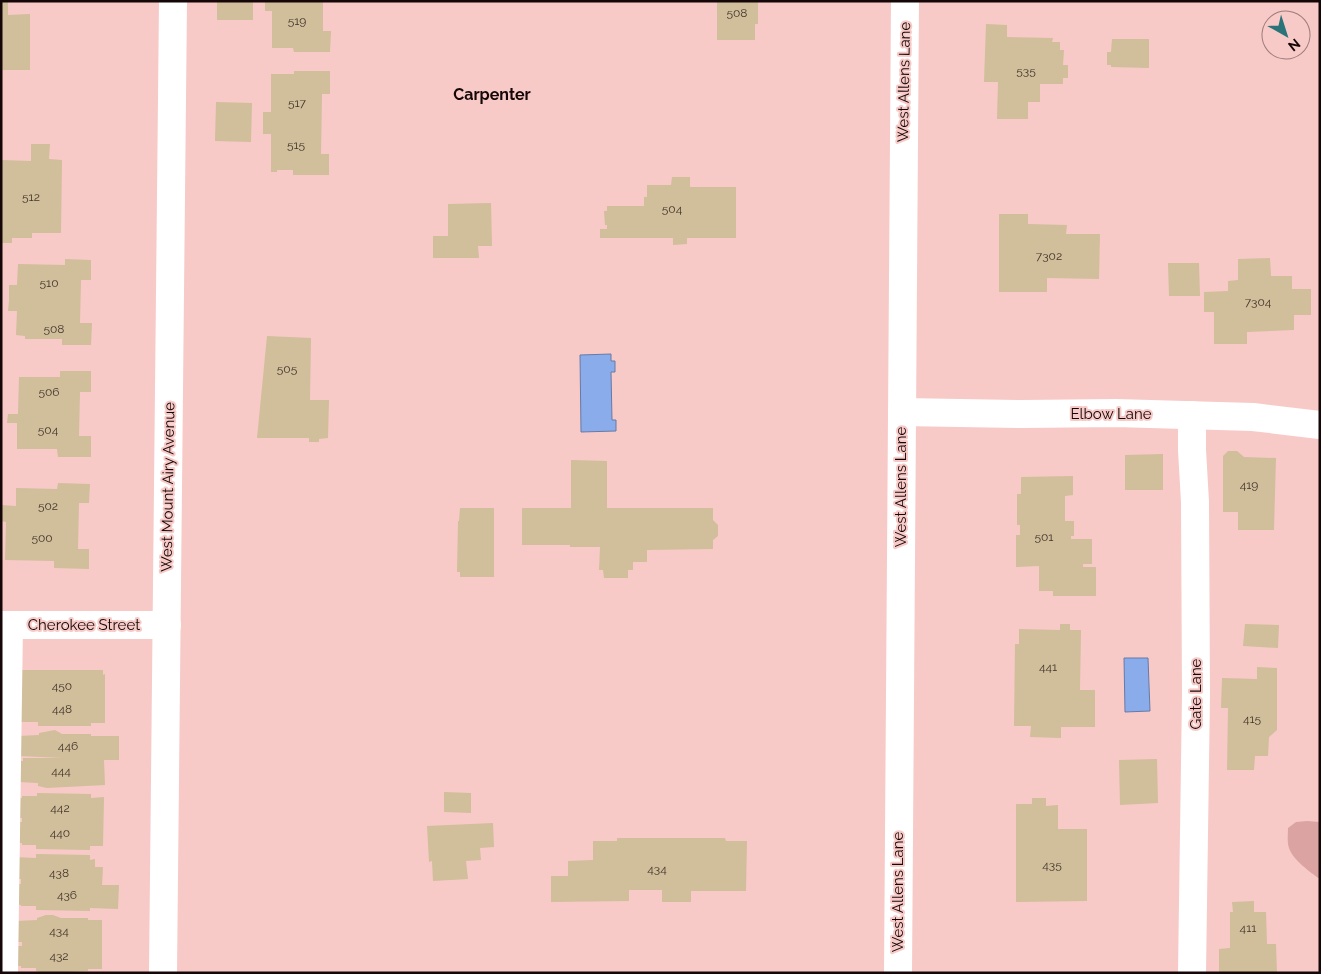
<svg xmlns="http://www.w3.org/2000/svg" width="1321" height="974" font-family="Raleway,sans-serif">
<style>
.green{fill:#dba3a1}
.water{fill:#8aacea;stroke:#677aa6}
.building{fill:#d1be9b}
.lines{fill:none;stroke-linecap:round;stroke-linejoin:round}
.minor{stroke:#fff;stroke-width:28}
.labels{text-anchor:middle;stroke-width:4;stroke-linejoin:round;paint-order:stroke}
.number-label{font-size:12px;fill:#44352c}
.street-label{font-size:15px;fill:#150707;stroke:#f7cac7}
.neighbourhood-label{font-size:16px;font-weight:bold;fill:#150707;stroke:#f7cac7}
</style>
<rect width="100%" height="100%" fill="#f7cac7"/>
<path class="green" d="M1307,821L1320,822V879C1310,872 1293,860 1289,848C1287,842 1288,835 1288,828L1296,822Z"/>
<g class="water">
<path d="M611,354V361H615V372H611L612,420H616V431L581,432L580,355Z"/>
<path d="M1124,658H1148L1150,711L1125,712Z"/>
</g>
<g class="building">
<path d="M1,1H8V15L30,14V70H1Z"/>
<rect x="217" y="1" width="36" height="19"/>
<path d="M265,1H323V31H331L330,52H294L293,48H272V11H265Z"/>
<path d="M717,1H758V24H755V40H717Z"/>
<path d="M986,24L1007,25V37L1053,38L1052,42H1060V50H1064L1063,65H1068V78H1063V84H1040V102H1028V119H997L998,82H984Z"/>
<path d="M1112,39H1149V68L1111,67V65H1107V52H1111Z"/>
<path d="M294,71H330V94H322L321,154H329V175H293V170H277V172H271V134H263V112H271V74H294Z"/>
<path d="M216,102L252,103L251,142L215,141Z"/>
<path d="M31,144H50L49,159L62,160L61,233H32V238H12V243H1V160L31,161Z"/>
<path d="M672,177H690V187H736V238H687V244L673,245V238H600V229H607V225H605L604,211H607V206H644V197H647V185H671Z"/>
<path d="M491,203L492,246H478L479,258H433V236H448V204Z"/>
<path d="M999,214H1028V224L1067,225L1066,234H1100L1099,279L1047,278V292H999Z"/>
<path d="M1270,258L1271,276H1292V289H1311V315H1294V330L1247,332V344H1214V312H1204V292L1228,291V281L1238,280V259Z"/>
<path d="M65,259L91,260V280H81L80,323H92L91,345H62V339H25V336L16,335L17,311H8L9,301V285H17L18,264L65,265Z"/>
<path d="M1168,263H1199L1200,296H1169Z"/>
<path d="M267,336L311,338L310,400H329L328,438L319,439V442H309V438H257Z"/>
<path d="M60,371H91V392H80L79,436H91V457H58L57,449H17V423H7L8,414H18L19,377H60Z"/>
<path d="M1228,451H1237L1244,457L1276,458L1274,530H1238V512H1223V456Z"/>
<path d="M1163,454V490H1125V455Z"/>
<path d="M571,460L607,461V508H713V520L718,525V536L713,540V549L647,550V562H633V570H628V578H604L603,570H599L600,547H570V545H522V508H571Z"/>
<path d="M1073,476V495L1065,496V521H1074V536H1071V539H1092V564H1083V567H1096V596H1053V591H1039V566L1016,567V535H1020V525H1017V494H1021V477Z"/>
<path d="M58,483L90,484L89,503H79L78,549H89V569L54,568V561L5,560L6,522L1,521V505L16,506V488L57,489Z"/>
<path d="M460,508H494V577H460V572H457L458,521H459Z"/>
<path d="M1060,624H1070V630H1081L1080,690H1095V727H1061V738L1030,737L1031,726H1014L1015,644H1019V629L1060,630Z"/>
<path d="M1245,624L1279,625L1278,648L1243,646Z"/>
<path d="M1257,667L1277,668V730L1269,737L1268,756H1255L1254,770H1227L1228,708H1221L1222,678L1257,679Z"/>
<path d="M21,670H103V675L105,674V723H91V726H38V722H18Z"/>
<path d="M55,730L62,734H91V736H119V760H104L105,785L47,788L38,786V783L18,782V761H23V758H63L18,756V736L39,735V733Z"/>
<path d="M1157,759L1158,803L1120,805L1119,760Z"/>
<path d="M444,792L471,793V813L444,812Z"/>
<path d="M37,793L91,794V798L104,797L103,846H90V850L36,849V845H22V843H17V822H22V818H17V798H22V796H37Z"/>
<path d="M1032,798H1046V806L1058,805V829H1087V901L1016,902V804H1032Z"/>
<path d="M493,823L494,847L480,848L481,860L466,861L468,879L433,881L432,861L429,862L427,826Z"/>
<path d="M617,838H725L726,841H747L746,891H691V902H662V890H629V901L551,902V876H568V861L593,860V841H617Z"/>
<path d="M36,854L90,855V860L95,859V867H103L102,885H119L118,909L90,908V911L36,910V906H21V905L16,904V884H21V879H14L15,857L36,858Z"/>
<path d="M1254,901V912H1266L1267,944H1276L1277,973H1219V949L1230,948V912H1233L1232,902Z"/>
<path d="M46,915H53L61,918H88V920H102V969H88V971L43,973L36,971V968H21V966H16V946H22V942H17L16,921L37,920V918Z"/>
</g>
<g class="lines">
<g class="minor">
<path d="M902,412L1022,414L1116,413L1253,417L1320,425"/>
<path d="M1192,415V450L1195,502L1196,694L1192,973"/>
<path d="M1,625H167"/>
<path d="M4,973L9,625"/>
<path d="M163,973L173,1"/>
<path d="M898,973L905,1"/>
</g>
</g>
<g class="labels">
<g class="number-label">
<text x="737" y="17">508</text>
<text x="297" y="25">519</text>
<text x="1026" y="75">535</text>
<text x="297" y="107">517</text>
<text x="296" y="149">515</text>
<text x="31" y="201">512</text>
<text x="672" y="213">504</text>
<text x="1049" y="260">7302</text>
<text x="49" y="287">510</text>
<text x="1258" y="306">7304</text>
<text x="54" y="333">508</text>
<text x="287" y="373">505</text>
<text x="49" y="396">506</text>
<text x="48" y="434">504</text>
<text x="1249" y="489">419</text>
<text x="48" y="510">502</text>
<text x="1044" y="541">501</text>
<text x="42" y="542">500</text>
<text x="1048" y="671">441</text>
<text x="62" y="690">450</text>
<text x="62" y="713">448</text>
<text x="1252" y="723">415</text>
<text x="68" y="750">446</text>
<text x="61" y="775">444</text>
<text x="60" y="812">442</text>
<text x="60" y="837">440</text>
<text x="1052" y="869">435</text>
<text x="657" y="873">434</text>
<text x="59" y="877">438</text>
<text x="67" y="899">436</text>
<text x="1248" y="932">411</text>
<text x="59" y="935">434</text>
<text x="59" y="960">432</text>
</g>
<g class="street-label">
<text transform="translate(904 82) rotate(-89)" y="5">West Allens Lane</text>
<text x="1111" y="419">Elbow Lane</text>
<text transform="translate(168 487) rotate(-89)" y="5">West Mount Airy Avenue</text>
<text transform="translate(901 487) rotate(-90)" y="5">West Allens Lane</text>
<text x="84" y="630">Cherokee Street</text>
<text transform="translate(1196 694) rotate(-90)" y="5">Gate Lane</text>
<text transform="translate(898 892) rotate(-90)" y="5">West Allens Lane</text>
</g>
<g class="neighbourhood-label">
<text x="492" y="100">Carpenter</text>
</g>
</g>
<rect width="1321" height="974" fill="none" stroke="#150707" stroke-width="5"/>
<g transform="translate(1286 35) rotate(141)"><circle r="24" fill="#f7cac7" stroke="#9d7c7a"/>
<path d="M0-4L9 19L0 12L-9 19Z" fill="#297379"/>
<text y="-8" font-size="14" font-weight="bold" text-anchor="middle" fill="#150707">N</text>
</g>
</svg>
